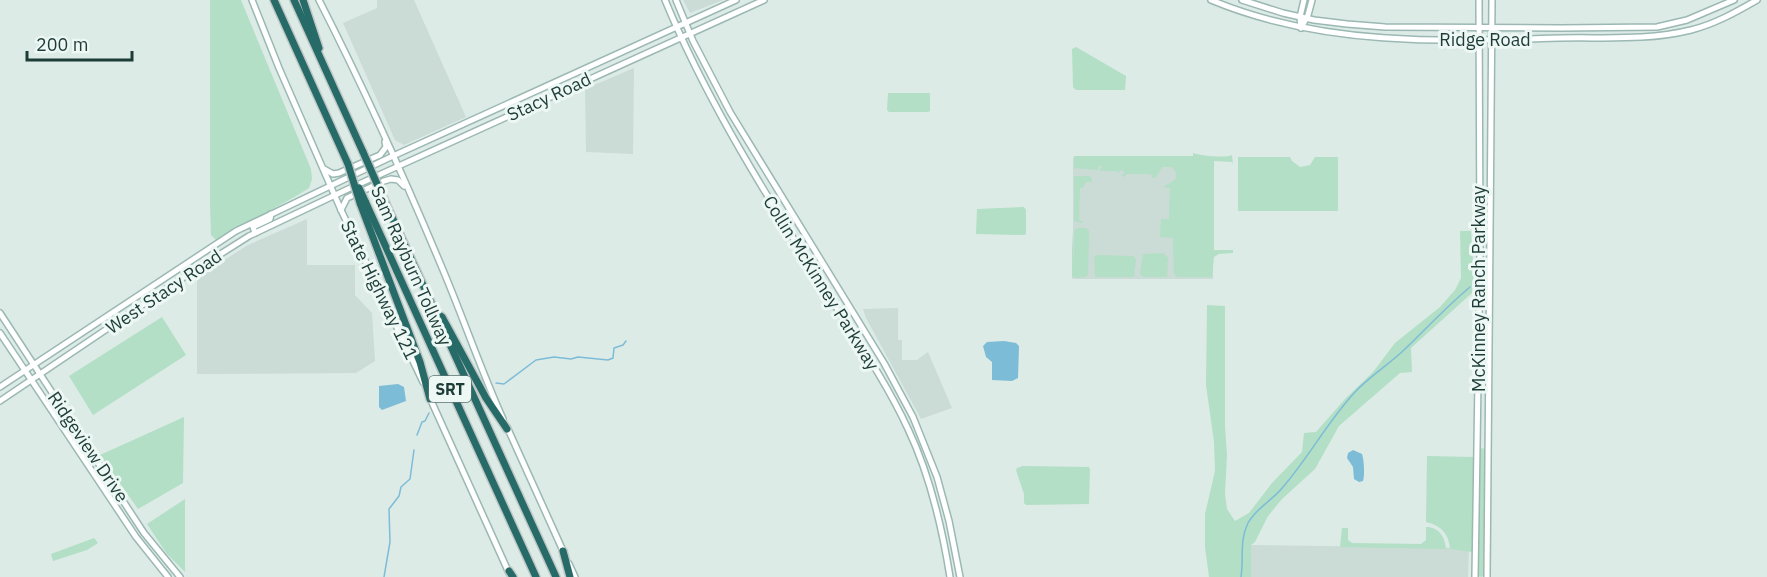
<svg xmlns="http://www.w3.org/2000/svg" width="1767" height="577" font-family="'IBM Plex Sans',sans-serif">
<style>
.built{fill:#cbdbd6}
.green{fill:#b2dfc5}
.water{fill:#7dbcd7}
.lines{fill:none;stroke-linecap:round;stroke-linejoin:round}
.stream{stroke:#7dbcd7;stroke-width:1.5}
.secondary-casing{stroke:#9bb8b2;stroke-width:8}
.highway-casing{stroke:#c0c8c7;stroke-width:10}
.secondary{stroke:#fff;stroke-width:5}
.highway{stroke:#266b67;stroke-width:7}
.highway-bridge-casing{stroke:#c0c8c7;stroke-width:10;stroke-linecap:butt}
.highway-bridge{stroke:#266b67;stroke-width:7}
.labels{text-anchor:middle;stroke-width:6;stroke-linejoin:round;paint-order:stroke}
.shield{fill:#edf7f4;stroke:#5b7470;stroke-width:1.5}
.shield-label{font-size:16px;font-weight:bold;fill:#1d3c38}
.street-label{font-size:18px;fill:#1d3c38;stroke:#edf7f4}
</style>
<rect width="100%" height="100%" fill="#ddebe7"/>
<g class="built">
<path d="M377,0H414L466,117L404,145L395,140L343,23L377,8Z"/>
<path d="M683,0H723L690,13Z"/>
<path d="M634,68L633,154L586,152L585,89Z"/>
<path d="M1208,156L1213,161V279H1073V157Z"/>
<path d="M307,219V265H355V295L372,313L375,361L356,373L197,374V281L199,276L248,245Z"/>
<path d="M898,308V340H902V360H917L928,352L952,408L921,419L866,318L863,309Z"/>
<path d="M1251,545L1469,548L1468,577H1251Z"/>
</g>
<g class="green">
<path d="M210,0H241L311,169L312,179L309,188L298,195L216,240L211,235L210,205Z"/>
<path d="M1076,47L1126,76L1125,90H1076L1073,87L1072,49Z"/>
<path d="M888,93H930V111L928,112H889L887,110Z"/>
<path d="M1193,153C1201,156 1226,158 1232,155L1233,165L1232,162L1214,161V250H1233V253L1219,254L1214,257L1212,277H1177L1174,274L1173,238L1160,237L1161,219H1169L1170,188L1163,187C1171,182 1183,179 1172,167H1162L1156,177L1152,178V175L1148,174H1126L1124,177L1122,176L1125,172L1121,170L1118,173L1116,171H1100L1102,166H1099L1098,170L1074,168V156H1193Z"/>
<path d="M1238,157H1290L1292,161L1300,167L1310,165L1315,157H1338V211H1238Z"/>
<path d="M1074,176H1089L1092,178V182H1086L1083,188H1080L1079,221H1083L1082,223L1074,221Z"/>
<path d="M1024,207L1026,210V234L1024,235L976,234L977,209Z"/>
<path d="M1077,228H1086L1089,231L1088,275L1085,277L1076,278L1074,276L1072,279V231L1074,266V231Z"/>
<path d="M1460,231H1471L1474,277L1472,293L1411,348L1412,372L1400,373L1339,426L1315,469L1282,499L1268,516L1255,542L1251,545V577H1209L1205,547V514L1215,471L1214,442L1206,385L1207,305L1225,306V426L1227,455L1225,494L1227,509L1235,521L1249,513L1272,483L1302,452L1304,433L1316,432L1345,399L1373,372L1395,343L1440,307L1455,290L1461,278Z"/>
<path d="M1163,253L1168,258L1167,277H1144L1140,274L1143,254Z"/>
<path d="M1096,255L1133,256L1136,259L1134,277H1095L1094,258Z"/>
<path d="M162,317L186,355L93,415L69,376Z"/>
<path d="M184,417L183,483L138,509L100,455Z"/>
<path d="M1481,448L1485,449L1486,451L1484,574L1482,577L1478,576V572L1479,452Z"/>
<path d="M1427,456L1474,457L1472,552L1450,549C1449,534 1441,525 1426,522Z"/>
<path d="M1023,466L1089,467L1090,470L1089,504L1026,505L1024,503V494L1016,470L1017,468Z"/>
<path d="M185,499V572L167,554L147,524Z"/>
<path d="M1426,527C1439,527 1445,537 1446,549L1340,547L1342,528H1348V540L1352,543L1421,544L1426,540Z"/>
<path d="M94,538L98,543L87,550L53,561L51,554Z"/>
</g>
<g class="water">
<path d="M1004,341L1016,343L1019,346L1018,378L1012,381L992,380V362L986,357L983,346L987,342Z"/>
<path d="M398,384L404,387L406,401L382,410L379,407V386Z"/>
<path d="M1353,450L1362,454C1364,459 1365,476 1363,481L1359,482L1354,479L1353,467L1347,458L1348,453Z"/>
</g>
<g class="lines">
<g class="stream">
<path d="M496,383L504,384L536,360L554,357L571,359L578,357L608,360L613,358L614,348L623,345L626,341"/>
<path d="M417,435L422,422L425,421L429,413"/>
<path d="M384,577L390,542L389,509L399,496L401,487L410,479L414,450"/>
<path d="M1241,577C1244,559 1239,541 1248,523C1257,507 1272,501 1283,487C1309,457 1328,421 1355,392C1369,377 1388,365 1404,350C1426,329 1446,307 1470,287"/>
</g>
<g class="secondary-casing">
<g id="secondary">
<path d="M252,0L279,68L341,210L423,382"/>
<path d="M319,0C364,88 405,179 443,270C464,320 481,370 503,419"/>
<path d="M665,0C708,104 768,197 827,293C855,337 886,381 908,429C930,475 942,527 950,577"/>
<path d="M676,0L693,41L730,112L884,363L913,417L937,477L949,521L960,577"/>
<path d="M1211,0C1321,46 1443,42 1560,38C1605,37 1646,41 1691,30C1715,24 1736,12 1757,0"/>
<path d="M1242,0L1283,13L1314,20L1347,24L1385,27L1561,28L1657,27L1687,20L1734,0"/>
<path d="M1301,28L1308,15L1312,0"/>
<path d="M1301,28L1300,17L1304,0"/>
<path d="M324,169L333,174L339,173L380,155L386,147L385,142"/>
<path d="M341,210L347,198L384,181L391,179L398,180L404,186"/>
<path d="M255,233L253,227L270,219L271,214"/>
<path d="M0,313L144,533L180,577"/>
<path d="M0,333L136,537L168,577"/>
<path d="M0,387L236,231L393,156L736,0"/>
<path d="M429,396L509,573"/>
<path d="M0,401L181,279L249,236L348,189L764,0"/>
<path d="M507,427L564,553"/>
<path d="M569,564L575,577"/>
<path d="M1475,577L1480,251L1479,0"/>
<path d="M1487,577L1492,0"/>
</g>
</g>
<g class="highway-casing">
<g id="highway">
<path d="M274,0L348,164"/>
<path d="M294,0L363,152"/>
<path d="M303,0L319,48"/>
<path d="M381,193L556,577"/>
<path d="M365,201L536,577"/>
<path d="M360,203L420,362L430,399"/>
<path d="M438,314L442,317L486,398L507,429"/>
<path d="M563,551L570,577"/>
<path d="M509,571L513,577"/>
</g>
</g>
<use href="#secondary" class="secondary"/>
<use href="#highway" class="highway"/>
<g class="highway-bridge-casing">
<g id="highway-bridge">
<path d="M363,152L381,193"/>
<path d="M348,164L360,203"/>
<path d="M359,188L365,201"/>
</g>
</g>
<use href="#highway-bridge" class="highway-bridge"/>
</g>
<g class="labels">
<rect class="shield" x="429" y="376" width="42" height="26" rx="4.5"/>
<g class="shield-label">
<text x="450" y="395">SRT</text>
</g>
<g class="street-label">
<text x="1485" y="46">Ridge Road</text>
<text transform="translate(549 97) rotate(-25)" y="6">Stacy Road</text>
<text transform="translate(411 266) rotate(66)" y="6">Sam Rayburn Tollway</text>
<text transform="translate(821 283) rotate(58)" y="6">Collin McKinney Parkway</text>
<text transform="translate(1479 289) rotate(-90)" y="6">McKinney Ranch Parkway</text>
<text transform="translate(379 290) rotate(64)" y="6">State Highway 121</text>
<text transform="translate(164 292) rotate(-34)" y="6">West Stacy Road</text>
<text transform="translate(88 447) rotate(56)" y="6">Ridgeview Drive</text>
</g>
</g>
<path d="M27 51v9h105v-9" fill="none" stroke="#1d3c38" stroke-width="3"/>
<text x="36" y="51" font-size="18" fill="#1d3c38" stroke="#edf7f4" stroke-width="4.5" paint-order="stroke">200 m</text>
</svg>
